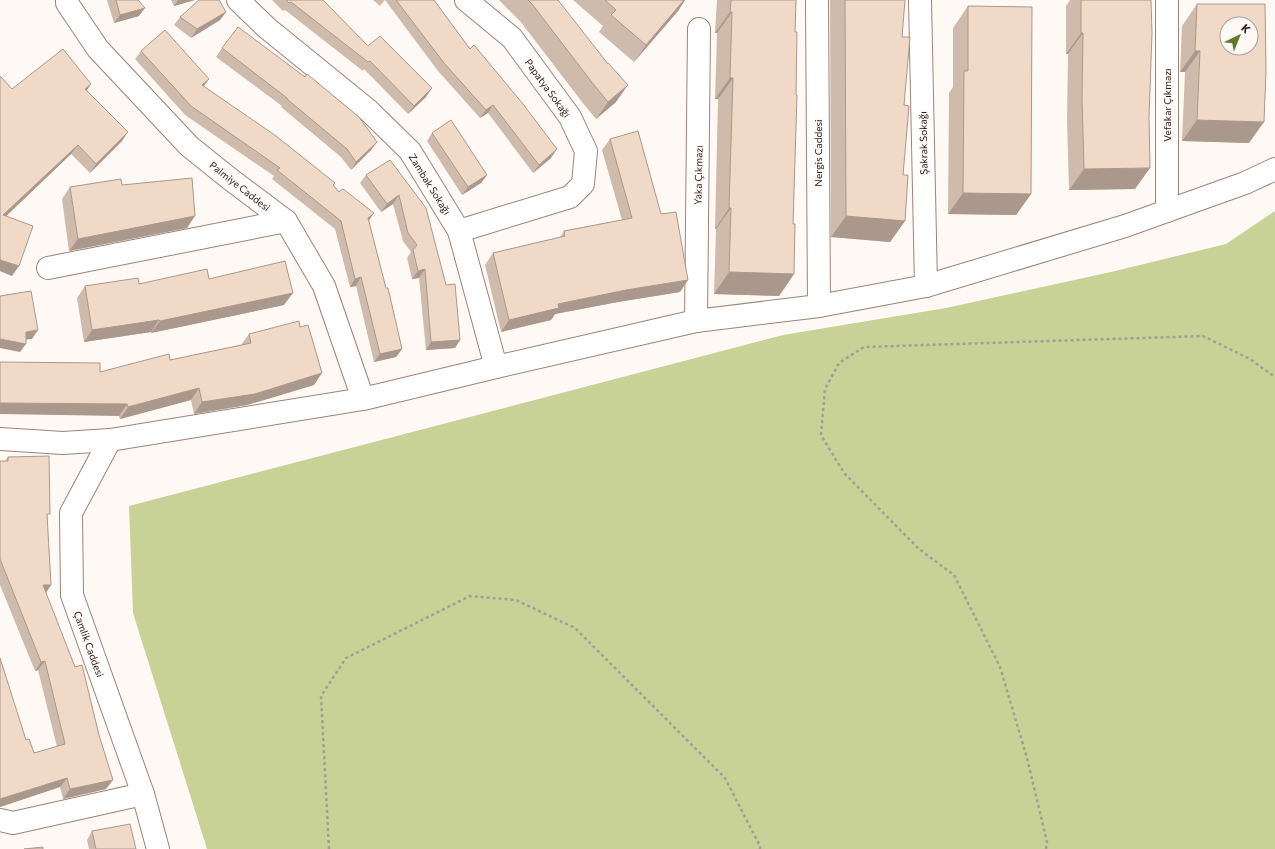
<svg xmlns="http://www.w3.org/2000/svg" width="1275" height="849" font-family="Commissioner,sans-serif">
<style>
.green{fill:#c8d196}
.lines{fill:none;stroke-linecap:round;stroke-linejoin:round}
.street-casing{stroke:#9d8378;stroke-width:24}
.path{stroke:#a59d9a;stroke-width:2.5;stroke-dasharray:3 3;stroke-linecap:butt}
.street{stroke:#fff;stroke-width:22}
.wall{fill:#cfbbab}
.shaded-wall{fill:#a9988b}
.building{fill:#f1d9c7;stroke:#a9988b;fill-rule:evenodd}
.labels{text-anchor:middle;stroke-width:3;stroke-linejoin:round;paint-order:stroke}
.street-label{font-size:10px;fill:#271c18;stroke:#fff9f6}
</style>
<rect width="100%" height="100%" fill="#fff9f6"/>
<path class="green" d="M1275,211V849H207L133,613L129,506L783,335L946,308L1111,272L1226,244Z"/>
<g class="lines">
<g class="street-casing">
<g id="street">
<path d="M67,0V3L98,49L189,146L230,179L286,221L324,286L363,399"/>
<path d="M238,0L267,28L368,110L410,151L459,231L496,367"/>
<path d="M817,0L819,306"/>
<path d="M920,0L926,286"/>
<path d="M1167,211V0"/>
<path d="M459,231L570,197L583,184L586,151L570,117L512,38L466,0"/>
<path d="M48,268L286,221"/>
<path d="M696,321L699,29"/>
<path d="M0,439L63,443L110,440L363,399L496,367L696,321L819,306L926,286L1125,226L1245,183L1275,169"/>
<path d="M110,440L71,513L72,595L143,794L158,849"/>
<path d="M0,820L13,823L143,794"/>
</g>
</g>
<g class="path">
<path d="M329,849L321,696L346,658L470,596L516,600L575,628L725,778L760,846V849"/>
<path d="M1046,849L1047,842L1027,758L1000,667L954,575L919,549L844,473L821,435L825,389L839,363L864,347L1203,336L1250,359L1275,377"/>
</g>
<use href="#street" class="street"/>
</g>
<g class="wall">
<path d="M107,0H138L139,16L114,23Z"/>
<path d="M171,0H195L174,6Z"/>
<path d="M272,0H323L368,46L426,97L408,114L364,69L363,71L285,10L283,11Z"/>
<path d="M373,0H434L551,158L533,173L488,113L480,118L438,71L385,0L380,6Z"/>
<path d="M499,0H558L616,102L596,119L582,102L520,21Z"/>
<path d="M573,0H685L678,11L634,62L599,32L603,26Z"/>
<path d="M717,0H796L795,32L793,224L794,274L779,296L714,294L716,229H715L718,99H715L717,33H715Z"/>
<path d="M830,0H905L902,37L904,105L903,175L905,221L890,242L831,237Z"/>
<path d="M1070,0H1151L1135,189L1069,190L1067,120L1068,54H1066V6Z"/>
<path d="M1197,4L1249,143L1182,141L1185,72H1180L1182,26Z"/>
<path d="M968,6L1031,194L1016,215L948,214L949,93L953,87V28Z"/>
<path d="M226,12L220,20L191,38L174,25L180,17Z"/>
<path d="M222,48L377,142L371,150L351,170L341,157L281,107L282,106L216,57Z"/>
<path d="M141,51L209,79L204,86L334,185L339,192L369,221L386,288L402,349L396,357L374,362L356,286L350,287L335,229L272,179L274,176L185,115L135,59Z"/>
<path d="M0,76L12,89L91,84L87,90L122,141L90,173L71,154L6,216L12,276L0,271Z"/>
<path d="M432,133L487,175L481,183L462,195L427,141Z"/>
<path d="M610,139L661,214L688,280L680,292L618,302L555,314L551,320L501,332L485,265L493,253L560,237L564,231L622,220L602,150Z"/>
<path d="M390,160L460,340L455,348L426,350L419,278L412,279L407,258L411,252L403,241L393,204L381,212L360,183L366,175Z"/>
<path d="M122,185L187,228L69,251L62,199L70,187Z"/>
<path d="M209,279L284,305L151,333V332L84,342L77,298L85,286L139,284Z"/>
<path d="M249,334L314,385L247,405L194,414L191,400L120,419L100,372L170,360L241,345Z"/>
<path d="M8,457L47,518L51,585L46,593L106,789L63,799L60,787L0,807L26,740L34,753L57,747L38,670L35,671L0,585V461H5Z"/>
<path d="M92,831L136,849H89L87,840Z"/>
</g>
<g class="shaded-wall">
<path d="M178,0H195L174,6Z"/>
<path d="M684,0H685L678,11L634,62L646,45Z"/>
<path d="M145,8L139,16L114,23L120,15Z"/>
<path d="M226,12L220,20L191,38L197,29Z"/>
<path d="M730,12H732L717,33H715Z"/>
<path d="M1081,33H1083L1068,54H1066Z"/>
<path d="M1195,51H1200L1185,72H1180Z"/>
<path d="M730,78H733L718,99H715Z"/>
<path d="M209,79L203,87L202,85Z"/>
<path d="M91,84L85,93V89Z"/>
<path d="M628,85L616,102L596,119L608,102Z"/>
<path d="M432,88L426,97L408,114L414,106Z"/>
<path d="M493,105L488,113L480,118L486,110Z"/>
<path d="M1197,120L1264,122L1249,143L1182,141Z"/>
<path d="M128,132L122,141L90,173L96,164Z"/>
<path d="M377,142L371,150L351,170L356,162Z"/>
<path d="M78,145L71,154L0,222L3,215Z"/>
<path d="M557,149L551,158L533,173L539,165Z"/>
<path d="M1150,168L1135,189L1069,190L1084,169Z"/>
<path d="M487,175L481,183L462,195L468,187Z"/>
<path d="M963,193L1031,194L1016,215L948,214Z"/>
<path d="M399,195L393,204L381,212L387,204Z"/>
<path d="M729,208H731L716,229H715Z"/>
<path d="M374,213L368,222V218Z"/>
<path d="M195,216L187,228L69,251L78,239Z"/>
<path d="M846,216L905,221L890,242L831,237Z"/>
<path d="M0,260L19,266L12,276L0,271Z"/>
<path d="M425,269L419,278L412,279L418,271Z"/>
<path d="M729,272L794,274L779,296L714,294Z"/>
<path d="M361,277L356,286L350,287L355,279Z"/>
<path d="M688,280L680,292L618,302L555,314L551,320L501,332L509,320L558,304L626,290Z"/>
<path d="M293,293L284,305L151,333L160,321Z"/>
<path d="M159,320L151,332L84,342L92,330Z"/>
<path d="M38,330L32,339L20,340L26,332Z"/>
<path d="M0,339L26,344L20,352L0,348Z"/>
<path d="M460,340L455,348L426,350L431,342Z"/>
<path d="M402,349L396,357L374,362L380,354Z"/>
<path d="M322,373L314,385L247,405L194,414L202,402Z"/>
<path d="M199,388L191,400L120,419L128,407Z"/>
<path d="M0,403L127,404L119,416L0,414Z"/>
<path d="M43,585H51L45,594Z"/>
<path d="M45,661L38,670L35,671L41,662Z"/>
<path d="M67,778L60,787L0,807V799Z"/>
<path d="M113,780L106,789L63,799L70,789Z"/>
</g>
<g class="building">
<path d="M116,0H138L145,8L120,15Z"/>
<path d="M199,0H219L226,12L197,29L180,17Z"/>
<path d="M286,0H323L368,46L380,36L432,88L414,106L370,61L368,62L291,2L289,3Z"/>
<path d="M396,0H434L470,49L474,45L523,104L557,149L539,165L493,105L486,110L444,63Z"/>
<path d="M528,0H558L608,64V63L628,85L608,102L594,85L532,4Z"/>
<path d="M605,0H684L646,45L611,15L616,10Z"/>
<path d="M731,0H796L795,32H797L796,95H797L793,224H795L794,274L729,272L731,208H729L733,78H730L732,12H730Z"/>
<path d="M845,0H905L902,37H910L904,105L909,106L903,175H908L905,221L846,216Z"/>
<path d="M1081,0H1151L1152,33L1149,118L1150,168L1084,169L1082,99L1083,33H1081Z"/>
<path d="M1197,4H1265L1266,70L1264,122L1197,120L1200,51H1195ZM1227,24H1251V48H1227Z"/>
<path d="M968,6L1032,7L1031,194L963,193L964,71H968Z"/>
<path d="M238,27L305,77L307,74L359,117L377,142L356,162L347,149L287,99V98L222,48Z"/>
<path d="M165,30L209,79L202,85L276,136L335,183L333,185L339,192L343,189L374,213L368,218L386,288H388L402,349L380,354L361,277L355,279L341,221L277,170L280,168L191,106L141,51Z"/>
<path d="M63,49L91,84L85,89L128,132L96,164L78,145L3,215L33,226L19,266L0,260V76L12,89Z"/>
<path d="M451,120L487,175L468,187L432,133Z"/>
<path d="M638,131L661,214L676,212L688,280L626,290L558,304L559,308L509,320L493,253L565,236L564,231L632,218L610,139Z"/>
<path d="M390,160L426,208L446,285L455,284L460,340L431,342L425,269L418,271L413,250L417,245L408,233L399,195L387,204L366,175Z"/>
<path d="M192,178L195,216L78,239L70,187L121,179L122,185Z"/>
<path d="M285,261L293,293L160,321L159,320L92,330L85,286L138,278L139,284L207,269L209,279Z"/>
<path d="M31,291L38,330L26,332V344L0,339V296Z"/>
<path d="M299,321L300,327L308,325L322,373L255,394L202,402L199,388L128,407L127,404L0,403V362L100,363V372L169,354L170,360L251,343L249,334Z"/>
<path d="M49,456L50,514H47L51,585H43L75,667L82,665L99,735L113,780L70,789L67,778L0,799V658L26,740L29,739L34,753L65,744L45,661L41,662L0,559V461H8V457Z"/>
<path d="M130,824L136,849H96L92,831Z"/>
<path d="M43,847V849H24Z"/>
</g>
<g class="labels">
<g class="street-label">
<text transform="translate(548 88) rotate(54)" y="4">Papatya Sokağı</text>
<text transform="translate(1167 105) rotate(-90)" y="4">Vefakar Çıkmazı</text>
<text transform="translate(923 143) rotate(-91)" y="4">Şakrak Sokağı</text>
<text transform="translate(818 153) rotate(-90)" y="4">Nergis Caddesi</text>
<text transform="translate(698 175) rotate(-89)" y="4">Yaka Çıkmazı</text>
<text transform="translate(430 184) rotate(58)" y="4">Zambak Sokağı</text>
<text transform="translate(240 186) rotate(38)" y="4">Palmiye Caddesi</text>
<text transform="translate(89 644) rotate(70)" y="4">Çamlik Caddesi</text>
</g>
</g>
<g transform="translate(1239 36) rotate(43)"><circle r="19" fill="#fff9f6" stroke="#a9a19d"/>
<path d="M0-3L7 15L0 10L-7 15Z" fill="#5d7a2e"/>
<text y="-6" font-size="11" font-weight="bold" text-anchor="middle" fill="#271c18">K</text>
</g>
</svg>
